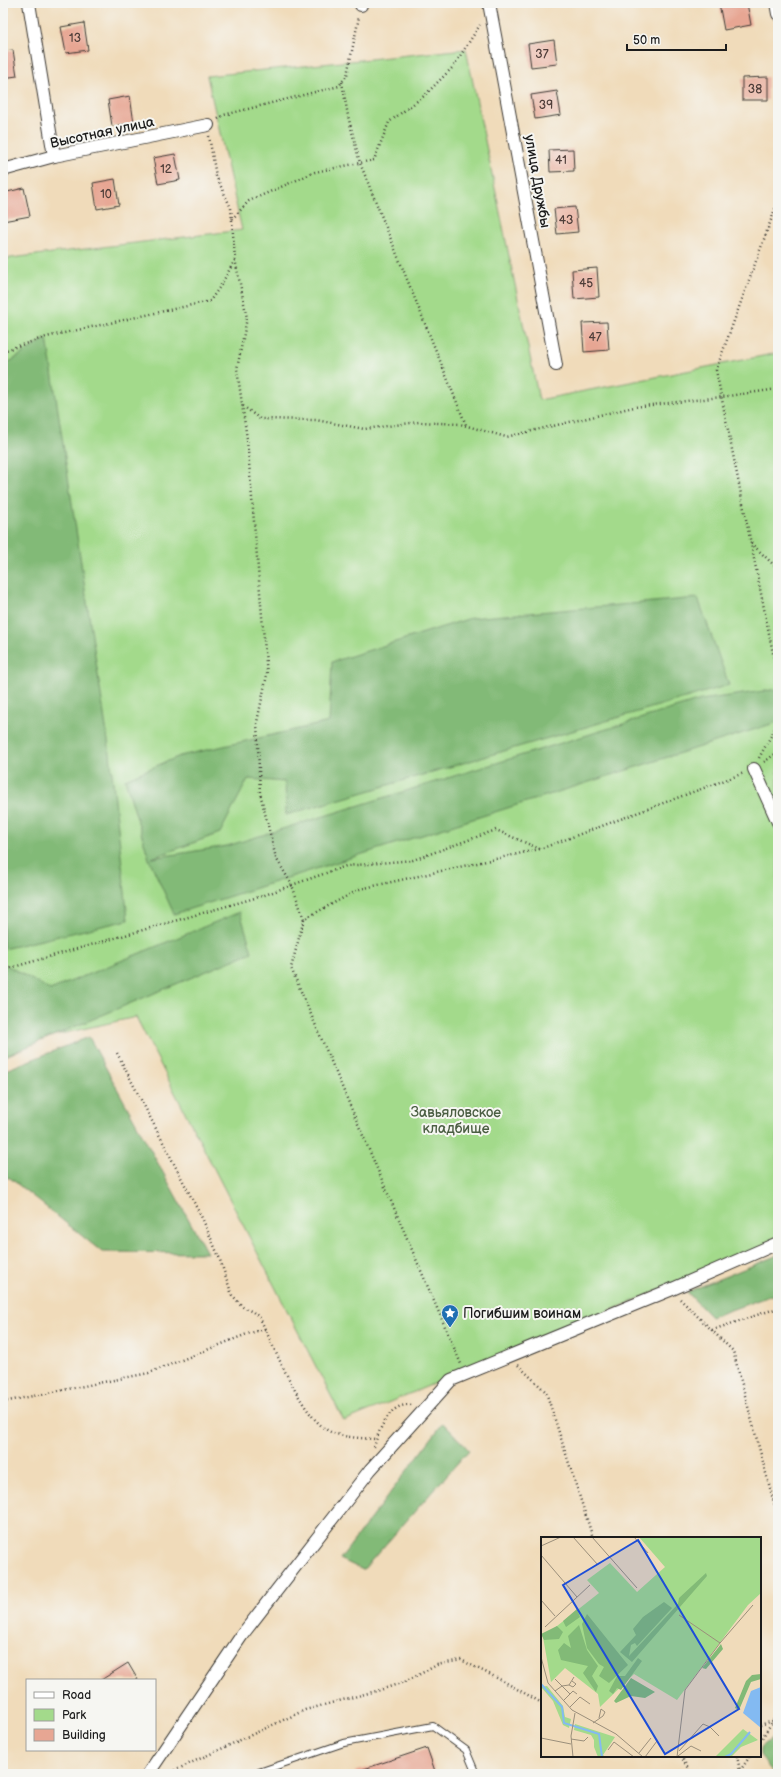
<svg xmlns="http://www.w3.org/2000/svg" width="781" height="1777" font-family="'Balsamiq Sans',sans-serif">
<style>
.green{fill:#a3da8b;stroke:#607b54}
.forest{fill:#82ba77;stroke:#4f6b4a}
.building{fill:#e7a693}
.lines{fill:none;stroke-linecap:round;stroke-linejoin:round}
.service-casing{stroke:#3c3934;stroke-width:8}
.minor-casing{stroke:#3c3934;stroke-width:14}
.path{stroke:#3c3934;stroke-width:2.5;stroke-dasharray:1 3;stroke-linecap:butt}
.service{stroke:#fff;stroke-width:6}
.minor{stroke:#fff;stroke-width:12}
.labels{text-anchor:middle;stroke-width:4;stroke-linejoin:round;paint-order:stroke}
.number-label{font-size:12px;fill:#4f3e3a}
.street-label{font-size:14px;fill:#1c1c1c;stroke:#f6f6f2}
.park-label{font-size:14px;fill:#4b5e43;stroke:#f6f6f2}
.poi-label{font-size:14px;fill:#1c1c1c;stroke:#f6f6f2;text-anchor:start}
.inset-river{fill:none;stroke:#83baf2;stroke-width:2}
.inset-road{fill:none;stroke:#9b8f7b;stroke-width:1}
.view{fill:#1d4ed8;fill-opacity:0.15;stroke:#1d4ed8;stroke-width:2}
.inset-edge{fill:none;stroke:#1c1c1c;stroke-width:2}
</style>
<rect width="100%" height="100%" fill="#f6f6f2"/>
<filter id="ink" filterUnits="userSpaceOnUse"><feTurbulence type="fractalNoise" baseFrequency=".025" numOctaves="2"/><feDisplacementMap in="SourceGraphic" scale="8" xChannelSelector="R" yChannelSelector="G"/><feConvolveMatrix kernelMatrix="1 2 1 2 8 2 1 2 1" color-interpolation-filters="sRGB"/></filter>
<filter id="wash" filterUnits="userSpaceOnUse"><feTurbulence type="fractalNoise" baseFrequency=".012" numOctaves="4" result="noise"/><feDisplacementMap in="SourceGraphic" scale="16" xChannelSelector="R" yChannelSelector="G"/><feGaussianBlur stdDeviation="0.9" result="paint"/><feColorMatrix in="noise" values="0 0 0 0 0 0 0 0 0 0 0 0 0 0 0 0 0 1.4 0 .05"/><feComposite in="paint" operator="in"/></filter>
<g filter="url(#wash)">
<rect width="100%" height="100%" fill="#f0dbba"/>
<path class="green" d="M466,49L539,400L778,353V1241L344,1421L136,1017L3,1047V259L242,230L207,76Z"/>
<g class="forest">
<path d="M47,338L110,754L128,920L3,949V366Z"/>
<path d="M698,598L729,685L286,815L285,782L248,779L220,833L152,858L227,846L701,700L778,689V722L174,914L149,859L125,779L180,756L329,722L332,662L471,618Z"/>
<path d="M240,912L252,952L3,1057V963L50,990Z"/>
<path d="M89,1037L207,1253L102,1252L10,1178L3,1177V1071Z"/>
<path d="M778,1255V1293L711,1317L687,1292Z"/>
<path d="M443,1423L469,1450L363,1570L340,1559Z"/>
<path d="M778,1734V1774H774L760,1756V1748Z"/>
</g>
<g id="blocks">
<g class="building">
<path d="M719,3H747L751,25L724,30Z"/>
<path d="M84,23L88,50L66,53L61,27Z"/>
<path d="M554,40L557,64L531,67L528,44Z"/>
<path d="M13,50L17,76L3,78V51Z"/>
<path d="M768,77V100H742V78Z"/>
<path d="M557,91L561,115L535,119L531,95Z"/>
<path d="M130,96L134,123L112,126L108,100Z"/>
<path d="M573,149L574,171L550,172L549,150Z"/>
<path d="M175,154L180,180L158,184L153,158Z"/>
<path d="M115,179L119,205L97,209L93,183Z"/>
<path d="M24,188L30,216L3,221V193Z"/>
<path d="M575,207L578,232L557,234L554,209Z"/>
<path d="M597,268L599,297L574,299L572,270Z"/>
<path d="M607,322L609,350L584,352L582,323Z"/>
<path d="M128,1663L138,1680H101Z"/>
<path d="M427,1748L436,1774H356L355,1772Z"/>
</g>
</g>
</g>
<g filter="url(#ink)">
<use href="#blocks" fill-opacity="0" stroke="#3c3934" stroke-width="1"/>
<g class="lines">
<g class="service-casing">
<path id="service" d="M253,1774L344,1743L433,1726L466,1750L476,1774"/>
</g>
<g class="minor-casing">
<g id="minor">
<path d="M29,3L54,156"/>
<path d="M361,3V5"/>
<path d="M489,3L556,365"/>
<path d="M776,3L778,14"/>
<path d="M3,170L54,156L208,125"/>
<path d="M754,769L778,822"/>
<path d="M148,1774L242,1635L370,1470L451,1380L670,1290L778,1243"/>
</g>
</g>
<g class="path">
<path d="M342,82L348,116L360,163L466,425"/>
<path d="M218,119L224,115L339,86L347,75L359,17"/>
<path d="M209,136L216,176L231,208L235,259L247,318L237,369L247,439L267,675L257,722L260,793L276,858L292,885L346,866L413,860L496,830L540,849"/>
<path d="M778,201L716,370L778,678"/>
<path d="M232,219L249,201L315,172L374,160L389,122L424,96L453,67L480,25"/>
<path d="M3,351L46,337L210,301L221,285L235,260"/>
<path d="M243,406L260,419L316,420L364,429L419,422L460,424L506,437L634,407L721,397L778,389"/>
<path d="M751,543L778,569"/>
<path d="M759,758L778,723"/>
<path d="M764,762L778,752"/>
<path d="M304,919L291,968L461,1364"/>
<path d="M3,970L262,896L292,885L304,919L360,889L540,849L744,773"/>
<path d="M117,1053L203,1220L219,1257L232,1295L243,1307L253,1312L260,1318L265,1329"/>
<path d="M680,1299L733,1351L774,1503L778,1512"/>
<path d="M712,1330L778,1308"/>
<path d="M518,1365L546,1392L593,1538"/>
<path d="M3,1402L149,1373L247,1334L265,1329C277,1354 305,1422 331,1432C345,1438 361,1438 376,1439"/>
<path d="M374,1447C379,1430 389,1402 412,1405"/>
<path d="M760,1725L773,1721"/>
<path d="M760,1741L778,1713"/>
<path d="M681,1756L691,1774"/>
<path d="M737,1756L740,1771"/>
<path d="M167,1774L305,1710L380,1690L407,1681L437,1665L461,1660L501,1680L542,1703"/>
<path d="M738,1774L750,1756"/>
</g>
<use href="#service" class="service"/>
<use href="#minor" class="minor"/>
</g>
</g>
<defs>
<g id="sight-pin" transform="scale(0.9)"><path d="M0 17L-7.5 6A9.5 9.5 0 1 1 7.5 6Z" fill="#1f6fb2" stroke="#f6f6f2"/><path d="M0-6L1.8-2.2L6-1.7L2.9 1.2L3.7 5.4L0 3.3L-3.7 5.4L-2.9 1.2L-6-1.7L-1.8-2.2Z" fill="#fff"/></g>
</defs>
<g fill-rule="evenodd">
<use href="#sight-pin" x="450" y="1313"/>
</g>
<g class="labels">
<g class="number-label">
<text x="75" y="42">13</text>
<text x="542" y="58">37</text>
<text x="755" y="93">38</text>
<text x="546" y="109">39</text>
<text x="561" y="164">41</text>
<text x="166" y="173">12</text>
<text x="106" y="198">10</text>
<text x="566" y="224">43</text>
<text x="586" y="287">45</text>
<text x="595" y="341">47</text>
</g>
<g class="street-label">
<text transform="translate(102 132) rotate(-12)" y="5">Высотная улица</text>
<text transform="translate(538 181) rotate(80)" y="5">улица Дружбы</text>
</g>
<g class="park-label">
<text x="456" y="1117">Завьяловское<tspan x="456" dy="16">кладбище</tspan></text>
</g>
<g class="poi-label">
<text x="463" y="1318">Погибшим воинам</text>
</g>
</g>
<g transform="translate(541 1537)">
<rect width="220" height="220" fill="#f0dbba"/>
<path d="M98,0H220V56L207,68L136,163L93,137L59,170L57,157L24,131L10,145L2,100L58,56L46,43L69,26L96,55L124,30ZM6,149L22,169L24,180L30,182L28,191L22,188L12,164L0,150ZM34,187L74,200L62,218L64,220H57L53,210V203L50,198L33,193ZM202,192L217,203L200,210L190,220H174Z" fill="#a3da8b"/>
<path d="M165,36L166,39L91,125L79,115L95,98L92,92L102,80L123,65L131,71L96,109L94,106L90,108L88,119L137,67L138,61ZM36,72L39,80L25,90L22,84ZM46,77L87,128L68,146L58,139L63,130L58,127L46,111L41,87ZM38,88L46,113L57,129L51,139L57,149L55,155L42,136L47,129L20,123L17,113L23,106L30,111L27,99ZM16,89L22,95L18,102L3,103L0,97ZM180,107L182,112L165,132L161,131ZM97,121L101,124L80,153L76,151L72,157L68,154L76,139H84ZM220,137V142L210,145L198,173L194,171L205,144L211,138ZM90,141L114,155L104,161L90,159L75,166L73,164Z" fill="#82ba77"/>
<path d="M220,150V191L202,176L210,154Z" fill="#83baf2"/>
<path class="inset-river" d="M0,147L21,170L23,186L58,197L61,220M184,220L190,217L209,195"/>
<path class="inset-road" d="M32,0L57,28M51,0L96,51M93,0L107,16M0,9L20,0M0,18L36,60M0,63L14,79M4,90L49,48M179,106L212,68M0,120L7,146L31,173L75,197L102,220M14,142L29,157M28,148L32,150L35,147L31,144M14,154L21,149L28,148L33,140M23,163L32,154L36,157M29,170L39,160L49,167M52,186L62,179L64,175L60,172L58,181M0,201L30,207M30,202L43,204L47,200M67,213L73,205L93,220M138,214L162,187L169,190L178,199M98,216L110,201M137,219L150,209L160,214M32,220L30,199L34,176M104,220L116,204M136,220L144,153L179,106L138,78"/>
<path class="view" d="M97,3L198,172L124,217L22,48Z"/>
<rect width="220" height="220" class="inset-edge"/>
</g>
<rect width="781" height="1777" fill="none" stroke="#f6f6f2" stroke-width="16"/>
<rect x="26" y="1679" width="130" height="72" fill="#f6f6f2" stroke="#9f9f9c"/>
<rect x="34" y="1692" width="20" height="6" fill="#ffffff" stroke="#9f9f9c"/>
<text x="62" y="1699" font-size="12" fill="#1c1c1c">Road</text>
<rect x="34" y="1709" width="20" height="12" fill="#a3da8b" stroke="#9f9f9c"/>
<text x="62" y="1719" font-size="12" fill="#1c1c1c">Park</text>
<rect x="34" y="1729" width="20" height="12" fill="#e7a693" stroke="#9f9f9c"/>
<text x="62" y="1739" font-size="12" fill="#1c1c1c">Building</text>
<path d="M627 44v6h99v-6" fill="none" stroke="#1c1c1c" stroke-width="2"/>
<text x="633" y="44" font-size="12" fill="#1c1c1c" stroke="#f6f6f2" stroke-width="3" paint-order="stroke">50 m</text>
</svg>
